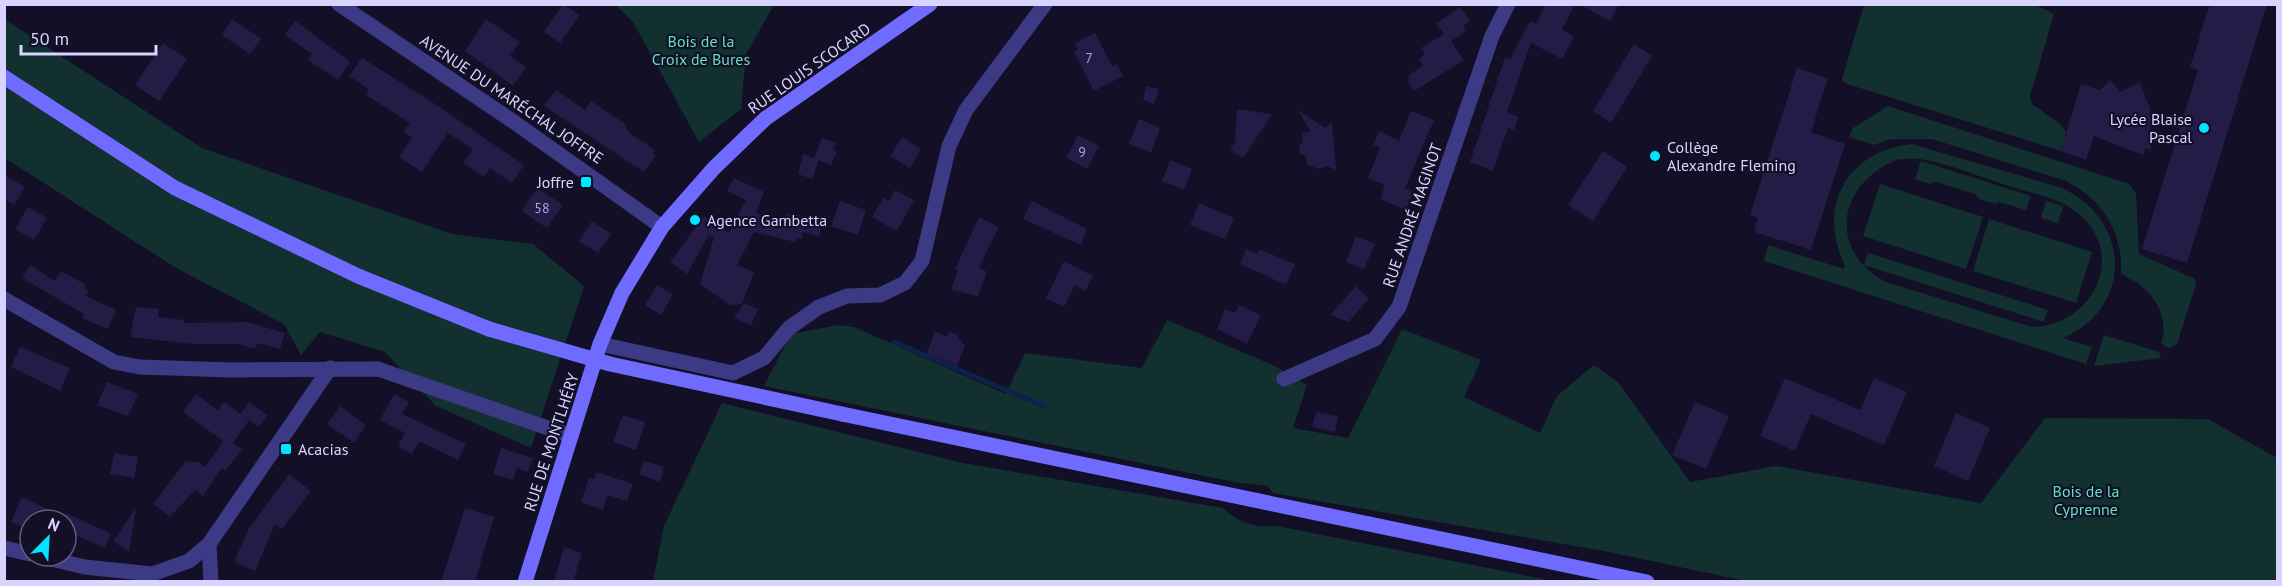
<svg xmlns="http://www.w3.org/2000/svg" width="2282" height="586" font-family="'PT Sans',sans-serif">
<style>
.green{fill:#12302f;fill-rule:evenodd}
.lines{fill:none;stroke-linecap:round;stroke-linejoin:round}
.stream{stroke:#0c2248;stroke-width:5}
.building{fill:#241b47}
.street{stroke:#3d3a85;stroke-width:15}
.secondary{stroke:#6f6bff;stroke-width:15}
.secondary-bridge{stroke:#6f6bff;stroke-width:15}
.poi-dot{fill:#00e5ff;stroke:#130f26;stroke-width:2}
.labels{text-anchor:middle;stroke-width:4.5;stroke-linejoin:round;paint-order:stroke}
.number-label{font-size:14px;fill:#aca6d1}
.park-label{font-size:16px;fill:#5fe0c0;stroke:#130f26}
.street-label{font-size:16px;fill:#d9d4ff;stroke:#130f26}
.poi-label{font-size:16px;fill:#d9d4ff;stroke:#130f26;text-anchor:start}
</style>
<rect width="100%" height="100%" fill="#130f26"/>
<g class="green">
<path d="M616,5H774L746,54L741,109L699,142L633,22Z"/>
<path d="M1864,5L2033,4L2054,14L2030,96L2032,104L2060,124L2066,132L2061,151L1844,83L1842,79Z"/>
<path d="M4,19L202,148L452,234L533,244L584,286L531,448L436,406L385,352L320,332L301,355L284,324L176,268L5,158Z"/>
<path d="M1888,106L2129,184L2136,194L2139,254L2195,279L2196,284L2177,344L2169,348L2161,344C2171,313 2150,286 2121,274C2123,232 2103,200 2066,181L1932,139H1891L1874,145L1849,137L1853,128Z"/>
<path d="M1912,144L2062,188C2131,220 2134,307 2063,338L2092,347L2086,364L1764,261L1768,245L1844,269L1845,265C1816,208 1847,150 1912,144ZM1899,159C1908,159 1917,158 1926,160C1953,165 1980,177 2006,185C2026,192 2052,196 2071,208C2129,246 2099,324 2032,327L1886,282C1826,250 1838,182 1899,159Z"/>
<path d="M1921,161L2031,196L2026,210L1999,202L1996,204L1979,199L1975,194L1936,182L1930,184L1915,179Z"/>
<path d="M1880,184L1983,217L1966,269L1863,236Z"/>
<path d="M2046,201L2063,206L2058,223L2041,218Z"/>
<path d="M1989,219L2092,252L2076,303L1973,271Z"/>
<path d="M1868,253L2048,310L2044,322L1864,265Z"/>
<path d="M1167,320L1277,367L1307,385L1293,428L1348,438L1402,329L1481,360L1464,397L1540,433L1557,396L1594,365L1618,382L1690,482L1776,466L1981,503L2045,418L2208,419L2277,458V581H1746L1609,552L1273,493L1267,486L1234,482L764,386L791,334L838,325L854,327L1006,394L1025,353L1142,368Z"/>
<path d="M2104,335L2159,352L2161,358L2094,366Z"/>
<path d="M722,403L963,463L1223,508C1239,523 1255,528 1277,526L1553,581H653L664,526Z"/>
</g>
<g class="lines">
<path class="stream" d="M894,342L1044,406"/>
</g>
<g class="building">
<path d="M563,4L580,15L560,43L544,32Z"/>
<path d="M1546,4H1575L1562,30L1574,37L1562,59L1531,43L1507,112L1518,117L1514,130L1508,128L1493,171L1470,162L1505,57L1510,59L1530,21L1536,24Z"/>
<path d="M1579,4H1619L1610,21Z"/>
<path d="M2210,4H2267L2187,263L2142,249L2198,70L2190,67Z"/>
<path d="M1460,7L1470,21L1463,26L1466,31L1451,41L1464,60L1414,91L1408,82L1409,75L1423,66L1419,59L1425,54L1421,48L1444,34L1436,24Z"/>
<path d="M232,19L261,39L250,54L222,35Z"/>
<path d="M486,19L520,42L510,56L526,67L513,86L465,51Z"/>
<path d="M295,21L350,62L338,80L308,60L312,54L285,35Z"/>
<path d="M1095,33L1112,66L1117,64L1123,76L1094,91L1074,52L1078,50L1075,43Z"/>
<path d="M163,43L187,59L159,101L135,85Z"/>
<path d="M1634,44L1652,56L1611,123L1593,111Z"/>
<path d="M362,58L432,102L524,165L512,183L490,168L484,177L463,163L473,149L448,133L422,172L399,157L412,137L403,132L410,123L366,95L369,90L349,76Z"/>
<path d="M1797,68L1828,78L1811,132L1845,144L1811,250L1757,233L1754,230L1758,218L1750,215Z"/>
<path d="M2110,80L2120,92L2140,82L2150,109L2151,150L2145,148L2143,155L2094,136L2086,160L2061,151L2081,84L2100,90Z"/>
<path d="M1146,86L1159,89L1154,104L1143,100Z"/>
<path d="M556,90L585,110L591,101L627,125L625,127L631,134L655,150L653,153L656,155L644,172L544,106Z"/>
<path d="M1237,109L1272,114L1243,158L1230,150L1235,142Z"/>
<path d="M1298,110L1325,128L1332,122L1336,170L1327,166L1318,169L1307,164L1306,156L1300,154L1299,145L1303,142L1302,134L1310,131Z"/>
<path d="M1411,111L1434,120L1405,188L1413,191L1406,210L1380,199L1385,185L1368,178L1380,147L1373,145L1379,131L1399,141Z"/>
<path d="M1139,119L1160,128L1151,153L1129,144Z"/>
<path d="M1078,135L1099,146L1087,169L1066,158Z"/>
<path d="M902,137L921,149L910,168L890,156Z"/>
<path d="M822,138L836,143L833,150L837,151L831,165L814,158Z"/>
<path d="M1603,151L1627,167L1593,221L1568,205Z"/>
<path d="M803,154L819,160L812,179L798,174Z"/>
<path d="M1170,160L1192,169L1184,190L1162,181Z"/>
<path d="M4,175L25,187L14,205L4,199Z"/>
<path d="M734,178L764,192L756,213L785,221L787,213L823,220L819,236L803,232L801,239L796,238L795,242L754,232L737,265L754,272L742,304L730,305L700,284L714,237L709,235L687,274L670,262L704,216L729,233L746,200L727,191Z"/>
<path d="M537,188L563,205L547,228L522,211Z"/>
<path d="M895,190L914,200L897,231L872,217L883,198L889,201Z"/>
<path d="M840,201L866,210L858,235L831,226Z"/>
<path d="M1032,201L1087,229L1081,245L1023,219Z"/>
<path d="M1199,203L1234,218L1225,239L1190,225Z"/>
<path d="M28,207L47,218L34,240L15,229Z"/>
<path d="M979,217L999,227L979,267L987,272L978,296L951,290L958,270L955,269Z"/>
<path d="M592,221L611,234L598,253L579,241Z"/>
<path d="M1356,236L1375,244L1364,269L1346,262Z"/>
<path d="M1246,249L1257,254L1259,249L1295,264L1286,285L1240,264Z"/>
<path d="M1064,261L1093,276L1085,291L1075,285L1064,307L1046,298Z"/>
<path d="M30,265L55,281L61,271L86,285L84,288L89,291L86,296L116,310L108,329L82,318L84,314L22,278Z"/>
<path d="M657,285L673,294L661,315L645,305Z"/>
<path d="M1356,286L1369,299L1348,322L1330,315Z"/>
<path d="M744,303L758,309L751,325L734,318Z"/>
<path d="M1239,305L1261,315L1247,344L1217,329L1225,309L1235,313Z"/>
<path d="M136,307L159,309L158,317L184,320V323L247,322L285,333L280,349L257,343L255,349L237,344H192L130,337Z"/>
<path d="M935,331L946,337L949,331L957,335L965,346L957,366L927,353Z"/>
<path d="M20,347L70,368L60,391L11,367Z"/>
<path d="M1785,378L1860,410L1874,378L1907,392L1884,445L1811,414L1795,451L1760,436Z"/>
<path d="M107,382L138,394L128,416L97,405Z"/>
<path d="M196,394L218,410L224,402L249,420L233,443L242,449L225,471L222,468L203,496L195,490L170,517L153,504L186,461L199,462L205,467L223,441L183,412Z"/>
<path d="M394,394L409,402L402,414L466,444L458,460L419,441L412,454L398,446L405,433L380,420Z"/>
<path d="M249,402L268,415L259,427L240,414Z"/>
<path d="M1695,402L1729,416L1706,469L1672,455Z"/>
<path d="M340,406L366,425L354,443L327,424Z"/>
<path d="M1316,412L1338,416L1335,432L1312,427Z"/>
<path d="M1956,413L1990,428L1968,481L1934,466Z"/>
<path d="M623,415L645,422L636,450L613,442Z"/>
<path d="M501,448L533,458L528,472L517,468L513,480L493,474Z"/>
<path d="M114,453L138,457L134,478L110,474Z"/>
<path d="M644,461L664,467L660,482L639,474Z"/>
<path d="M596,472L633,484L627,501L607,495L603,510L581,502L589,477L594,479Z"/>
<path d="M289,474L311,491L282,529L275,524L255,571L234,562L248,530Z"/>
<path d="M22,497L66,518V513L111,534L105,548L66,531V520H30V530L11,522Z"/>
<path d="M136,508L129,552L113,541Z"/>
<path d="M465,508L494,517L475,582H441Z"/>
<path d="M564,547L582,553L573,582H554Z"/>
</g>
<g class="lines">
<g class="street">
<path d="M339,4L514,122L662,227"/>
<path d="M4,299L114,362L140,367L232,370L378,369L571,436"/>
<path d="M600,344L733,373L764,358L789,328L819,307L847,296L880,295L905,283L922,261L949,146L966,110L1045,4"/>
<path d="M1284,379L1375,339L1399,307L1492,36L1508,4"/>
<path d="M209,544L211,582"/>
<path d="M4,548L30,554"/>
<path d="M38,556L85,567L152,574L189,561L209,544L330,368"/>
</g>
<g class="secondary">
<path d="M4,77L175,188L358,276L489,329"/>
<path d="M842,414L1647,582"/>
<path d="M525,582L600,344L622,293L662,227L714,168L766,118L930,4"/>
</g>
<path class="secondary-bridge" d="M489,329L610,364L842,414"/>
</g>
<g class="poi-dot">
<circle cx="2204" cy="128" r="6"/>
<circle cx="1655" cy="156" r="6"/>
<rect x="580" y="176" width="12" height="12" rx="3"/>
<circle cx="695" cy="220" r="6"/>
<rect x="280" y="443" width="12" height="12" rx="3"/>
</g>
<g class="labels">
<g class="number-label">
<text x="1089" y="63">7</text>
<text x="1082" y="157">9</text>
<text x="542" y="213">58</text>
</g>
<g class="park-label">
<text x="701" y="47">Bois de la<tspan x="701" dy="18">Croix de Bures</tspan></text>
<text x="2086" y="497">Bois de la<tspan x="2086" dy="18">Cyprenne</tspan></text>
</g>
<g class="street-label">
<text transform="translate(809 68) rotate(-35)" y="6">RUE LOUIS SCOCARD</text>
<text transform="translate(512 99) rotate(34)" y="6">AVENUE DU MARÉCHAL JOFFRE</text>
<text transform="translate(1412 215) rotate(-71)" y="6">RUE ANDRÉ MAGINOT</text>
<text transform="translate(551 442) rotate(-72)" y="6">RUE DE MONTLHÉRY</text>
</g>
<g class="poi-label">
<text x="2192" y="125" text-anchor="end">Lycée Blaise<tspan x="2192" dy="18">Pascal</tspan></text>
<text x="1667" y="153">Collège<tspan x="1667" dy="18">Alexandre Fleming</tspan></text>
<text x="574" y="188" text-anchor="end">Joffre</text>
<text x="707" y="226">Agence Gambetta</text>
<text x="298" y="455">Acacias</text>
</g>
</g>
<rect width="2282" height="586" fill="none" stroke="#d9d4ff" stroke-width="12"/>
<g transform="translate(48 538) rotate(24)"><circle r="28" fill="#130f26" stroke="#625e7d" stroke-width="1.5"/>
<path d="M0-4.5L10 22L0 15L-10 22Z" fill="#00e5ff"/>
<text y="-9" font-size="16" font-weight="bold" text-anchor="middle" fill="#d9d4ff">N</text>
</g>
<path d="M21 45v9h135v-9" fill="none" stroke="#d9d4ff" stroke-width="3"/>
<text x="30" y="45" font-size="18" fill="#d9d4ff" stroke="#130f26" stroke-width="4.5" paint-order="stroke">50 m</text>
</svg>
